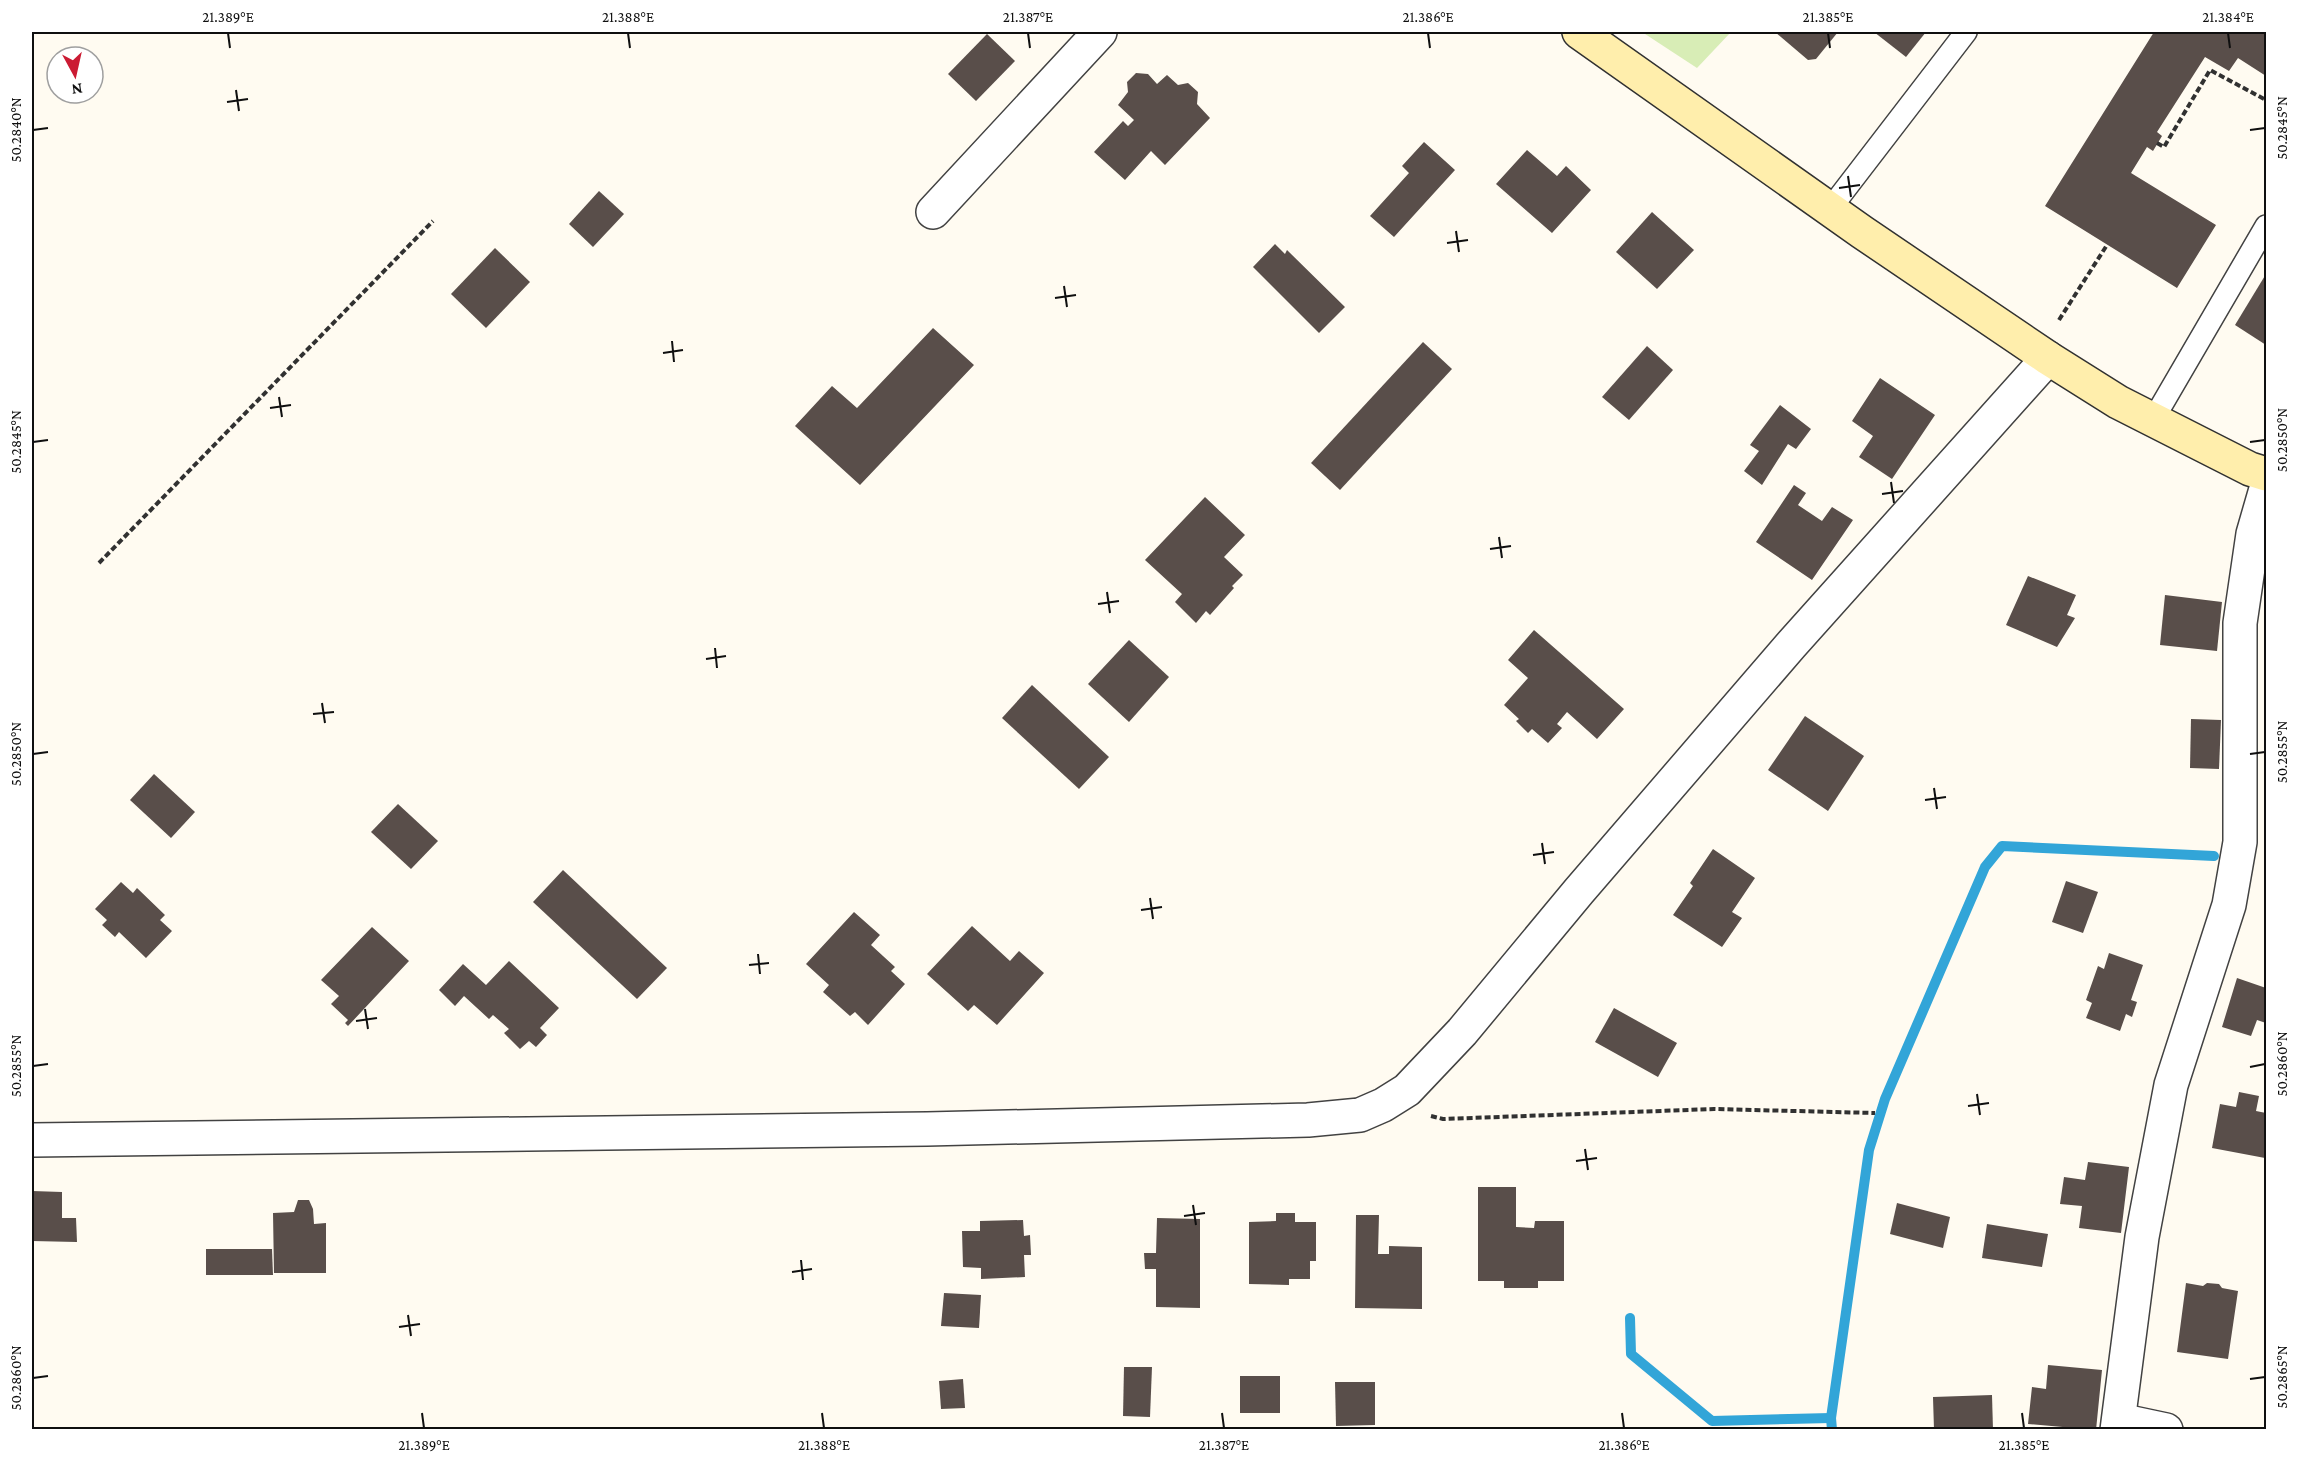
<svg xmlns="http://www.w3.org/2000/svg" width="2298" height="1461" font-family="'Crimson Pro',serif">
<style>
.green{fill:#d8edb6}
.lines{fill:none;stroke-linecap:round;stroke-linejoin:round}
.stream{stroke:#32a5d8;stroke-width:10}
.building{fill:#594e4a}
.lane-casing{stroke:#424242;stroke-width:24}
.street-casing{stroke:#424242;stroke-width:36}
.secondary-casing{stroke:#313131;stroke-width:36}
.path{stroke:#313131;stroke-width:4;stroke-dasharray:6 3;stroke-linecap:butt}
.lane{stroke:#fff;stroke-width:21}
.street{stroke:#fff;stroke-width:33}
.secondary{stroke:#ffeeac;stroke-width:33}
.ticks{fill:none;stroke:#0f0f0f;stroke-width:2}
.neatline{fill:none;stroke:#0f0f0f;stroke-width:2}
.ticks-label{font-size:15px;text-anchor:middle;fill:#0f0f0f}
</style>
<rect width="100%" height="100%" fill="#fffbf1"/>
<path class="green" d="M1642,32H1731L1697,68Z"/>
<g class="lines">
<g class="stream">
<path d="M1630,1318L1631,1354L1712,1421L1831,1418"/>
<path d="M1832,1430L1831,1418L1869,1150L1885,1099L1985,867L2002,846L2214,856"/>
</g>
</g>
<g class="building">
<path d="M1775,32H1838L1816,59L1808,60Z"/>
<path d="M1874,32H1926L1906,57Z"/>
<path d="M2154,32H2266V76L2238,58L2229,71L2205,57L2157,132L2162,136L2153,151L2147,147L2131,173L2216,225L2177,288L2045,206Z"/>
<path d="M987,34L1015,61L976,101L948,74Z"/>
<path d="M1136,73L1148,74L1157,84L1167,75L1178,85L1188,83L1198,92L1197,104L1210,118L1165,165L1151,151L1125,180L1094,152L1123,121L1128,126L1134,120L1118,105L1128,92L1127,82Z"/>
<path d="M1424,142L1455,170L1394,237L1370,216L1409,173L1402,166Z"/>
<path d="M1527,150L1557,176L1566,166L1591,190L1552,233L1496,184Z"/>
<path d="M599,191L624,214L593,247L569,224Z"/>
<path d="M1652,212L1694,250L1657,289L1616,252Z"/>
<path d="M1275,244L1285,254L1287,250L1345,307L1319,333L1253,267Z"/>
<path d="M495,248L530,282L486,328L451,294Z"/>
<path d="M2266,274V345L2235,325Z"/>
<path d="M933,328L974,365L860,485L795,426L832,386L857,408Z"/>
<path d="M1423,342L1452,369L1340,490L1311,463Z"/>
<path d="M1647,346L1673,370L1629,420L1602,397Z"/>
<path d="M1880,378L1935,415L1892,479L1859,457L1873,436L1852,421Z"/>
<path d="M1780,405L1811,429L1796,449L1788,444L1762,485L1744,471L1759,451L1750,445Z"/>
<path d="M1794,485L1806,493L1798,505L1822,521L1832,507L1853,520L1812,580L1756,542Z"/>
<path d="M1205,497L1245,535L1224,557L1243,575L1232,586L1234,588L1210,615L1206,611L1196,623L1175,602L1182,594L1145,560Z"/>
<path d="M2028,576L2076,595L2067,615L2075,618L2057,647L2006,625Z"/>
<path d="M2165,595L2222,602L2217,651L2160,645Z"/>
<path d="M1534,630L1624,709L1597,739L1567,712L1557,724L1562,728L1548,743L1532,729L1528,733L1516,721L1519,719L1504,705L1528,678L1508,660Z"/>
<path d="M1129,640L1169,677L1129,722L1088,684Z"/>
<path d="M1032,685L1109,757L1079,789L1002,718Z"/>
<path d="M1805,716L1864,756L1828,811L1768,770Z"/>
<path d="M2191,719L2221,720L2219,769L2190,768Z"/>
<path d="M154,774L195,812L171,838L130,800Z"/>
<path d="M398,804L438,841L411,869L371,832Z"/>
<path d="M1713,849L1755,878L1732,912L1742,918L1722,947L1673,915L1693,886L1690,883Z"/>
<path d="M563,870L667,968L637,999L533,902Z"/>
<path d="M2066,881L2098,892L2083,933L2052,922Z"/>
<path d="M121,882L133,893L137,888L165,915L160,920L172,931L146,958L119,932L115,937L102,925L107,920L95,909Z"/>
<path d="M854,912L880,935L871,945L895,967L891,971L905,984L868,1025L855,1012L850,1016L823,992L829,985L806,964Z"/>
<path d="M972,926L1010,961L1019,951L1044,973L997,1025L974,1005L968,1011L927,974Z"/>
<path d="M372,927L409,961L348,1026L345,1023L348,1020L331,1004L339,996L321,980Z"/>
<path d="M2109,953L2143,965L2131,1000L2137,1002L2132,1017L2126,1014L2120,1031L2086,1018L2092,1003L2086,1000L2098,966L2104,969Z"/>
<path d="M509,961L559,1008L540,1028L547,1035L536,1047L529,1041L520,1049L504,1033L509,1029L493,1015L489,1019L464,996L455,1006L439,990L463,964L486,985Z"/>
<path d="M2237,978L2266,988V1023L2257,1020L2251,1036L2222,1027Z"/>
<path d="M1614,1008L1677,1043L1658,1077L1595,1042Z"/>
<path d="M2239,1092L2259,1096L2256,1111L2266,1113L2265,1158L2212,1148L2220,1104L2236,1107Z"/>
<path d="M2088,1162L2129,1167L2121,1233L2079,1228L2082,1206L2060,1204L2064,1177L2085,1180Z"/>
<path d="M1478,1187H1516V1227L1534,1228L1535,1221H1564V1281H1538V1288H1504V1281H1478Z"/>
<path d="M32,1191L62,1192V1218H76L77,1242L32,1241Z"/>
<path d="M298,1200H309L313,1209L314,1224L326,1223V1273H274L273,1213L294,1212Z"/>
<path d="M1897,1203L1950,1217L1943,1248L1890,1234Z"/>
<path d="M1276,1213H1295V1222H1316V1261H1310V1279H1289V1285L1249,1284V1222L1276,1221Z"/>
<path d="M1356,1215H1379L1378,1254H1389V1246L1422,1247V1309L1355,1308Z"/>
<path d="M1157,1218L1200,1219V1308L1156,1307V1269H1145L1144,1253H1156Z"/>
<path d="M1023,1220L1024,1236L1030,1235L1031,1255H1024L1025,1277L981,1279V1268L963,1267L962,1231H980V1221Z"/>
<path d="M1987,1224L2048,1234L2042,1267L1982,1258Z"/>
<path d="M206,1249H272L273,1275H206Z"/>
<path d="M2186,1283L2203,1286L2207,1283L2219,1284L2222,1288L2238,1291L2228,1359L2177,1352Z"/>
<path d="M944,1293L981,1295L979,1328L941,1326Z"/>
<path d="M2048,1365L2102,1370L2096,1430L2028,1424L2032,1387L2046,1389Z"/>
<path d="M1124,1367H1152L1150,1417L1123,1416Z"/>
<rect x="1240" y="1376" width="40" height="37"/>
<path d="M963,1379L965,1408L941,1409L939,1381Z"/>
<path d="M1335,1382H1375V1425L1336,1426Z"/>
<path d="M1992,1395L1993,1430H1934L1933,1397Z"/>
</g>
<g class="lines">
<g class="lane-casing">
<g id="lane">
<path d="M1830,209L1966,32"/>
<path d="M2153,420L2266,226"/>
</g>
</g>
<g class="street-casing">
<g id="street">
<path d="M933,212L1100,32"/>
<path d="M32,1140L927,1129L1308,1120L1360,1115L1383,1105L1407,1090L1462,1032L1579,891L1791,645L2048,358"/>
<path d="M2119,1420L2166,1430"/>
<path d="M2117,1430L2142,1237L2171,1085L2229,905L2240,842V623L2253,534L2266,489"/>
</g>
</g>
<g class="secondary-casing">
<path id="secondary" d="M1579,32L1862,232L2048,358L2118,402L2250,469L2266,474"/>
</g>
<g class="path">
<path d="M2157,143L2164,147L2210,70L2266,100"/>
<path d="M2059,320L2107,245"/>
<path d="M99,563L433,221"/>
<path d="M1431,1116L1443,1119L1714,1109L1875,1113"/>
</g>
<use href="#lane" class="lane"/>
<use href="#street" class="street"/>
<use href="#secondary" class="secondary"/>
</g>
<path class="ticks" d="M228,33L230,48M628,33L630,48M1028,33L1030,48M1428,33L1430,48M1828,33L1830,48M2228,33L2230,48M236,90L239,111M227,102L248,99M33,130L48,128M2250,130L2265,128M1848,176L1851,197M1839,188L1860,185M1456,231L1459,252M1447,243L1468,240M1064,286L1067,307M1055,298L1076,295M672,341L674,362M663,353L683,350M279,397L282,417M270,408L291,405M33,442L48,440M2250,442L2265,440M1891,482L1894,503M1882,494L1903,491M1499,537L1502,558M1490,549L1511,546M1107,592L1110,613M1098,604L1119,601M715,648L717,668M706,659L726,656M322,703L325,723M313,714L334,712M33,754L48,752M2250,754L2265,752M1934,788L1937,809M1925,800L1946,797M1542,843L1545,864M1533,855L1554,852M1150,898L1153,919M1141,910L1162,907M758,954L760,974M749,965L769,963M365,1009L368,1029M356,1021L377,1018M33,1066L48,1064M2250,1067L2265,1064M1977,1094L1980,1115M1968,1106L1989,1103M1585,1149L1588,1170M1576,1161L1597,1158M1193,1205L1196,1225M1184,1216L1205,1213M801,1260L803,1280M792,1272L812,1269M408,1315L411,1336M399,1327L420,1324M33,1378L48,1376M2250,1379L2265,1377M422,1413L424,1428M822,1413L824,1428M1222,1413L1224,1428M1622,1413L1624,1428M2022,1413L2024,1428"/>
<rect width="2298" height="1461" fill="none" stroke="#ffffff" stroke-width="66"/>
<g transform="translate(75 75) rotate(172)"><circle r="28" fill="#ffffff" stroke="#9f9f9f" stroke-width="1.5"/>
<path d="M0-4.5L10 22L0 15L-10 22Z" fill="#cb1b33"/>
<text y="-9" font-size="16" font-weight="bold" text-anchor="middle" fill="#0f0f0f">N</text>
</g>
<rect x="33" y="33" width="2232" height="1395" class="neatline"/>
<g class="ticks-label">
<text x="228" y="22">21.389°E</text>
<text x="628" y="22">21.388°E</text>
<text x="1028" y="22">21.387°E</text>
<text x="1428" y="22">21.386°E</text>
<text x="1828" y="22">21.385°E</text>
<text x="2228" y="22">21.384°E</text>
<text transform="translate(2282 128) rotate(-90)" y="5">50.2845°N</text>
<text transform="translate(16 130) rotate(-90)" y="5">50.2840°N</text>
<text transform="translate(2282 440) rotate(-90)" y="5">50.2850°N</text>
<text transform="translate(16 442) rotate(-90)" y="5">50.2845°N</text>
<text transform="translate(2282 752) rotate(-90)" y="5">50.2855°N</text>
<text transform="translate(16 754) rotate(-90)" y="5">50.2850°N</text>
<text transform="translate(2282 1064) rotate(-90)" y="5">50.2860°N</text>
<text transform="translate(16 1066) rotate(-90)" y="5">50.2855°N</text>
<text transform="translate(2282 1377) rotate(-90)" y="5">50.2865°N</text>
<text transform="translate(16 1378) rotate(-90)" y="5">50.2860°N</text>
<text x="424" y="1450">21.389°E</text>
<text x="824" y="1450">21.388°E</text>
<text x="1224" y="1450">21.387°E</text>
<text x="1624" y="1450">21.386°E</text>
<text x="2024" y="1450">21.385°E</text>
</g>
</svg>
